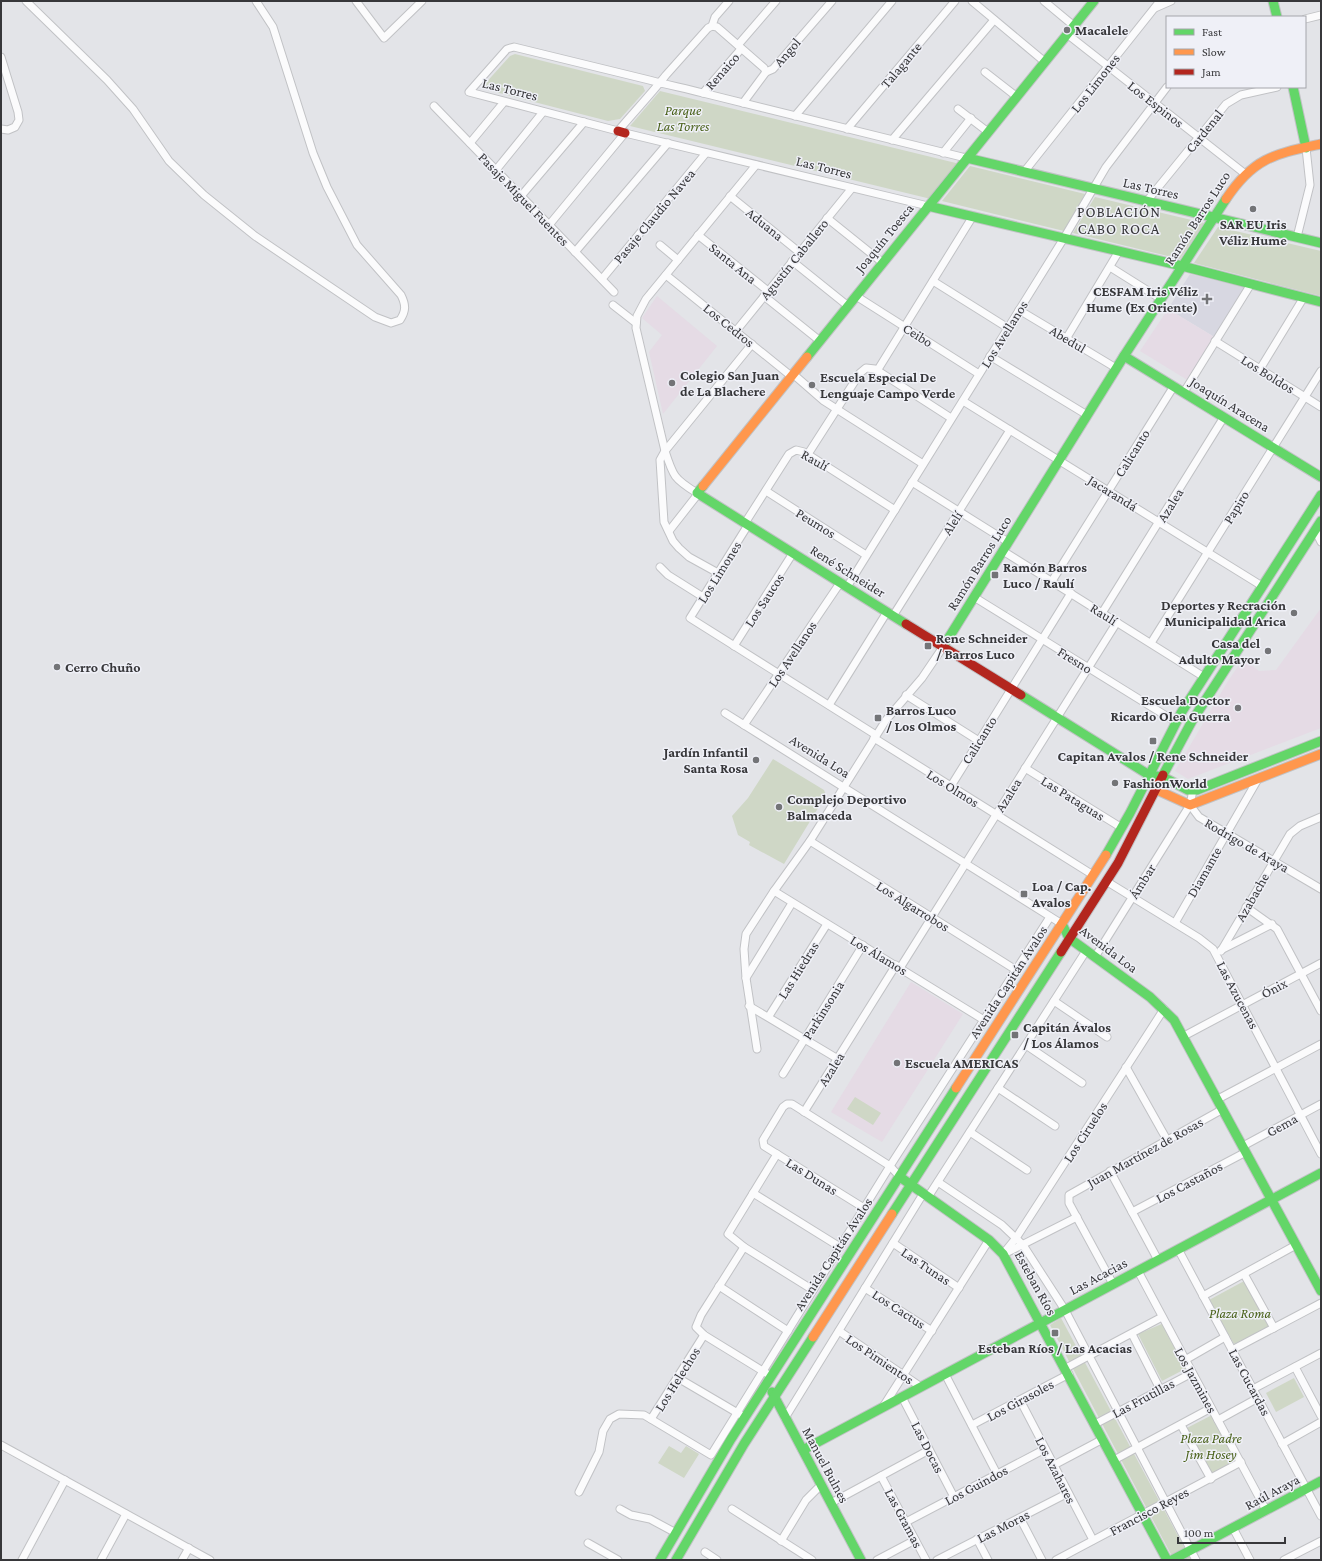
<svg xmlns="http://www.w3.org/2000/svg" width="1322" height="1561" font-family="'Crimson Pro',serif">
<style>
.built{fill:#d7d7e1}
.education{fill:#e5dbe5}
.green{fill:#cfd7c6}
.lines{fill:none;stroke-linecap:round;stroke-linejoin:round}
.street-casing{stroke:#c1c2c5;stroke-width:9}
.fast-casing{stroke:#c1c2c5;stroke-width:11}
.slow-casing{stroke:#c1c2c5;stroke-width:11}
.jam-casing{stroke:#c1c2c5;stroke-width:11}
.street{stroke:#fbfbfc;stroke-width:7}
.fast{stroke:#63d668;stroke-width:9}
.slow{stroke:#ff974d;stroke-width:9}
.jam{stroke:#b3261e;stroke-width:9}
.poi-dot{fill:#737477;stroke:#eff0f7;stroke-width:1.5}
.labels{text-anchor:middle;stroke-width:3;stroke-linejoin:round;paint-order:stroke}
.poi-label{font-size:14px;font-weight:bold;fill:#37373a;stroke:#eff0f7;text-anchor:start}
.street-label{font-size:14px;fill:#37373a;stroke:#eff0f7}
.park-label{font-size:14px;font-style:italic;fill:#496119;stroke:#eff0f7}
.neighbourhood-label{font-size:15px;letter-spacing:1px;fill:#37373a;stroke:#eff0f7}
</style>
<rect width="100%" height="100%" fill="#e3e4e8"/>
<path class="built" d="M1190,274L1246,288L1216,338L1168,309Z"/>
<g class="education">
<path d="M657,296L717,346L663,414L649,352L662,335L642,318Z"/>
<path d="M1168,309L1216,338L1189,381L1140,351Z"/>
<path d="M1321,608V728L1188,779L1175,771L1228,681L1243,659L1259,671L1276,670Z"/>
<path d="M911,982L963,1014L882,1142L831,1112Z"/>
</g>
<g class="green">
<path d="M515,54L643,86L645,91L620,119L608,121L484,89L483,86L510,56Z"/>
<path d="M660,91L960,164L931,199L630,126Z"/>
<path d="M970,166L1085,194L1064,231L942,201Z"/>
<path d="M1095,197L1204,223L1180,259L1073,233Z"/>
<path d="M1218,227L1321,251V296L1194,263Z"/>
<path d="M773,759L824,790L826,795L784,864L749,845L750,842L738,835L732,816L748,798Z"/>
<path d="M855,1097L881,1113L873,1125L847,1109Z"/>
<path d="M1246,1280L1270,1327L1234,1344L1209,1300Z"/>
<path d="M1061,1318L1191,1560H1174L1050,1325Z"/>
<path d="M1164,1323L1187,1368L1162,1381L1138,1334Z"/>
<path d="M1294,1378L1304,1397L1276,1412L1266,1393Z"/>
<path d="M1214,1414L1239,1463L1209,1479L1183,1430Z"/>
<path d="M669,1446L681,1453L686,1446L699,1454L684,1478L658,1463Z"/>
</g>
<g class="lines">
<g class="street-casing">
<g id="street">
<path d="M26,1L107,80L133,109L169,161L204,195L255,236L375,317L391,323L400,320C406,311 406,305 401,295L357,245L327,187L313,153L273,27L256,1"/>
<path d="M356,1L384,38L422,1"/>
<path d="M729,1L715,17L712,26L708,28L666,75C651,94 634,112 618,131L469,92L507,49L514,47L645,79C664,84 683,88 703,93L962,157L967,158"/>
<path d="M972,1L1045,62"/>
<path d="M1044,1L1074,26"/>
<path d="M1155,8L1171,1"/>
<path d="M1305,19L1321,15"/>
<path d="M712,26L717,27L764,68L766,72"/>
<path d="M1067,34L1244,173"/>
<path d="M738,45L776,1"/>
<path d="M1,57L18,112L19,120L15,127L8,130L1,129"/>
<path d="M985,72L1017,97"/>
<path d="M703,93L741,49"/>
<path d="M743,103L766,72L773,69L832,1"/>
<path d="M434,106L614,292"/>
<path d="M958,109L988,132"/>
<path d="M795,116L892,1"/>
<path d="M847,129L955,1"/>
<path d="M892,140L994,20"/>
<path d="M470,143L504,102"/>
<path d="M943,153L971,118"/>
<path d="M496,170L543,112"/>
<path d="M1024,172L1160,1"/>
<path d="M521,196L584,122"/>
<path d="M730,196L799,252"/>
<path d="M1147,201L1226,104L1241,95L1277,87"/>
<path d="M827,218L883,263"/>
<path d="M549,225L625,133L928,206"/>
<path d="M698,235L768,291"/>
<path d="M1297,237L1310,185L1306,148"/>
<path d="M660,245L678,260"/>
<path d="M575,252L668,143"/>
<path d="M792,261L848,306"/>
<path d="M1110,267L1161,299"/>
<path d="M666,275L791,376"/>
<path d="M602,279L706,153"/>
<path d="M933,281L1008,328"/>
<path d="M764,296L820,341"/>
<path d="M856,296L979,374"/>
<path d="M613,305L636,323"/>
<path d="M1019,310L1116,368"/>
<path d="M736,331L852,188"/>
<path d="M1066,339L1119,251"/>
<path d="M1215,341L1321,407"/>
<path d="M990,356L1087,415"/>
<path d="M1260,369L1304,297"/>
<path d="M877,371L973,216"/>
<path d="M793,374L824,401L923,464"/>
<path d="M1184,392L1251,284"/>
<path d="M963,401L1262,586"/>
<path d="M808,454L860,373L866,368L875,369L951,418"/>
<path d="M912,482L1008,542"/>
<path d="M766,491L866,555"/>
<path d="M697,493C674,479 673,476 665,451L636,328L637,316L646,299L756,165"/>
<path d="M745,523L789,454L796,450L804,452L895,510"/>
<path d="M748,525L690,618L876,735"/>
<path d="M1315,530L1321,542"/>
<path d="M669,531L698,494"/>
<path d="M1003,551L1204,677"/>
<path d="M660,567L668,575L703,597"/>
<path d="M718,573L689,557L679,548L673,541L664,522L660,460L665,451L752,344"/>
<path d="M1052,581L1174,386"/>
<path d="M847,587L1064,238L1106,167L1167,87"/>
<path d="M974,597L1176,722"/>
<path d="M1102,613L1224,417"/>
<path d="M893,616L1010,430"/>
<path d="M1151,643L1321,371"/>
<path d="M734,646L793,553"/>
<path d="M906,695L979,741"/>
<path d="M829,705L887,612"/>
<path d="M725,713L1062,924"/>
<path d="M744,725L840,583"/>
<path d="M874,738L1093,875"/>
<path d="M1025,768L1122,828"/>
<path d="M951,786L1071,593"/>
<path d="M1193,790L1190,805L1199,817L1321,889"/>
<path d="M810,841L1016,970"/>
<path d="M1106,881L1199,938L1213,949L1321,1154"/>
<path d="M774,891L984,1020"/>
<path d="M1246,907L1277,929L1321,1011"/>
<path d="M1175,923L1258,779"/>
<path d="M1221,950L1272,924"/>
<path d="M1221,951L1290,834L1300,826L1321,817"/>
<path d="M1095,957L1190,805"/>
<path d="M900,968L1117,622"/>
<path d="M746,978L792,903"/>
<path d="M1054,1001L1107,1037"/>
<path d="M749,1006L838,1059"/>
<path d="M769,1016L827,924"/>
<path d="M1184,1036L1321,963"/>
<path d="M1026,1045L1082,1083"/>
<path d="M757,1049L746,978L744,949L746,934L774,891L810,841L886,720L922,678L943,647"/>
<path d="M1126,1067L1167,1140"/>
<path d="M783,1074L863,945"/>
<path d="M998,1088L1055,1126"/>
<path d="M1218,1099L1321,1044"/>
<path d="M804,1112L896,965"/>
<path d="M970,1132L1027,1170"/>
<path d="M1243,1146L1321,1104"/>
<path d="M777,1154L728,1234L744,1247L813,1290"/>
<path d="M1110,1171L1158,1260"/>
<path d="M938,1182L1002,1225L1023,1245L1065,1310L1196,1560"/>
<path d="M753,1193L840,1247"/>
<path d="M928,1197L1086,951"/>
<path d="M864,1208L764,1146L763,1140L783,1107L787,1104H792L890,1166L900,1177"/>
<path d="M1132,1212L1246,1152"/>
<path d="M893,1243L959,1288"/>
<path d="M744,1247L701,1315L696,1327L704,1335L766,1373"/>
<path d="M1178,1249L1321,1516"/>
<path d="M1006,1253L1077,1217"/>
<path d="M1003,1254L1016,1238L1164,1009"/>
<path d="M1138,1271L1266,1510"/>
<path d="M1244,1274L1274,1328"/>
<path d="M1113,1284L1069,1203V1195L1223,1109"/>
<path d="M719,1286L788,1331"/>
<path d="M865,1288L932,1331"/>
<path d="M1203,1296L1296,1245"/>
<path d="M839,1331L921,1387"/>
<path d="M1132,1334L1160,1389"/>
<path d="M1232,1350L1321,1303"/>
<path d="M1185,1360L1225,1337"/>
<path d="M1295,1367L1321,1416"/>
<path d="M1066,1368L1162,1317"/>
<path d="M945,1374L997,1474"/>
<path d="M678,1378L741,1415"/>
<path d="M1253,1389L1321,1353"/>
<path d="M902,1397L954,1497"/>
<path d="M1020,1400L1093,1540"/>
<path d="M883,1407L989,1240"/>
<path d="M785,1418L923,1194"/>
<path d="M651,1419L704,1335"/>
<path d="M1218,1420L1258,1398"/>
<path d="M1095,1424L1192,1373"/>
<path d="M972,1425L1069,1374"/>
<path d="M1181,1425L1211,1479"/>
<path d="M1282,1444L1321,1422"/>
<path d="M1,1445L210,1560"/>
<path d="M1114,1460L1211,1408"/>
<path d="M1054,1465L1103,1439"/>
<path d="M881,1476L926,1560"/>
<path d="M579,1492L599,1452L603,1431L610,1419L619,1414L644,1415L711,1455L890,1166L1050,917"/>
<path d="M831,1503L929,1450"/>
<path d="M620,1509L631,1515L650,1519L676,1533"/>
<path d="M732,1509L812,1560"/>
<path d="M1020,1518L1042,1560"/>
<path d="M906,1522L1045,1449"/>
<path d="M1233,1528L1250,1560"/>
<path d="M977,1539L988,1560"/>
<path d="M781,1541L806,1500L821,1485"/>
<path d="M588,1543L618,1560"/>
<path d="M705,1552L717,1560"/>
<path d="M22,1560L65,1480"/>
<path d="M101,1560L126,1514"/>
<path d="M182,1560L189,1548"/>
<path d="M877,1560L915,1540"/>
<path d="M937,1560L1068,1493"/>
<path d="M1056,1560L1241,1462"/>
<path d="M1284,1560L1321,1541"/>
</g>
</g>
<g class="fast-casing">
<g id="fast">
<path d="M1273,1L1277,17"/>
<path d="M1293,87L1306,148"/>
<path d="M967,158L1321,243"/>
<path d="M928,206L1182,266L1321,302"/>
<path d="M1124,356L1321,477"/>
<path d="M807,357L1094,1"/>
<path d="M703,486L697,493L906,624"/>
<path d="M943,647L1124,356L1226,199"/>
<path d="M1021,695L1149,775L1163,777L1188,790H1197L1321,741"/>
<path d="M1163,775L1192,721L1321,521"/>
<path d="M1106,855L1130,813L1181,713L1321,495"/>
<path d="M1062,924L1069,938L1150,997L1174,1020L1321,1291"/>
<path d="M900,1177L989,1240L1003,1254L1167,1560"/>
<path d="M892,1214L1061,952"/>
<path d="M772,1392L861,1560"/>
<path d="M803,1450L1321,1173"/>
<path d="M660,1560L731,1439L956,1088"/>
<path d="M676,1560L744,1444L813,1337"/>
<path d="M1172,1560L1321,1481"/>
</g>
</g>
<g class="slow-casing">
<g id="slow">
<path d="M1226,199C1254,157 1275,154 1321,144"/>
<path d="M703,486L807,357"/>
<path d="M1154,784L1157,790L1190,805L1321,754"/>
<path d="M956,1088L1106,855"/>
<path d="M813,1337L892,1214"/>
</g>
</g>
<g class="jam-casing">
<g id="jam">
<path d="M618,131L625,133"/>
<path d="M906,624L1021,695"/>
<path d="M1061,952L1118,863L1163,775"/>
</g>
</g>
<use href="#street" class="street"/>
<use href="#fast" class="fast"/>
<use href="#slow" class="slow"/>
<use href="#jam" class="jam"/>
</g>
<g class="poi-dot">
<circle cx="1067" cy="30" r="4"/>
<circle cx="1253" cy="209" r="4"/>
<path d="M1205 293h4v4h4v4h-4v4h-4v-4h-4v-4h4z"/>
<circle cx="672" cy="383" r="4"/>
<circle cx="812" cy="385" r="4"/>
<rect x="991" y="571" width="8" height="8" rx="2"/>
<circle cx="1294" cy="613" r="4"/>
<rect x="924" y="642" width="8" height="8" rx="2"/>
<circle cx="1268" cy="651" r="4"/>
<circle cx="57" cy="667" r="4"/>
<circle cx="1238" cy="708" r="4"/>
<rect x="874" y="714" width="8" height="8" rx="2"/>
<rect x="1149" y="737" width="8" height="8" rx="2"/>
<circle cx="756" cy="760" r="4"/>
<circle cx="1115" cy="783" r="4"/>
<circle cx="779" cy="807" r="4"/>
<rect x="1020" y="890" width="8" height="8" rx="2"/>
<rect x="1011" y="1031" width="8" height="8" rx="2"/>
<circle cx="897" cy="1063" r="4"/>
<rect x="1051" y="1329" width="8" height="8" rx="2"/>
</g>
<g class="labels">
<g class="poi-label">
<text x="1075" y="35">Macalele</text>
<text x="1253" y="229" text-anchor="middle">SAR EU Iris<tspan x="1253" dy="16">Véliz Hume</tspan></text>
<text x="1198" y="296" text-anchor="end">CESFAM Iris Véliz<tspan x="1198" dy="16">Hume (Ex Oriente)</tspan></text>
<text x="680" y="380">Colegio San Juan<tspan x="680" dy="16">de La Blachere</tspan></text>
<text x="820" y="382">Escuela Especial De<tspan x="820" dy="16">Lenguaje Campo Verde</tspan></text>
<text x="1003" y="572">Ramón Barros<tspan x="1003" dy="16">Luco / Raulí</tspan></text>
<text x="1286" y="610" text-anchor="end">Deportes y Recración<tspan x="1286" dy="16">Municipalidad Arica</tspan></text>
<text x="936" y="643">Rene Schneider<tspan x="936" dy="16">/ Barros Luco</tspan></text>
<text x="1260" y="648" text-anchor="end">Casa del<tspan x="1260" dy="16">Adulto Mayor</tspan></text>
<text x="65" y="672">Cerro Chuño</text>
<text x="1230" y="705" text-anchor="end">Escuela Doctor<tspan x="1230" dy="16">Ricardo Olea Guerra</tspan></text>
<text x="886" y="715">Barros Luco<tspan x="886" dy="16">/ Los Olmos</tspan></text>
<text x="748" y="757" text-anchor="end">Jardín Infantil<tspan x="748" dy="16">Santa Rosa</tspan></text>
<text x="1153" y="761" text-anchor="middle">Capitan Avalos / Rene Schneider</text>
<text x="1123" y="788">FashionWorld</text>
<text x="787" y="804">Complejo Deportivo<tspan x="787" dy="16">Balmaceda</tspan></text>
<text x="1032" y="891">Loa / Cap.<tspan x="1032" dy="16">Avalos</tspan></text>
<text x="1023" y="1032">Capitán Ávalos<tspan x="1023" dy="16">/ Los Álamos</tspan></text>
<text x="905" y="1068">Escuela AMERICAS</text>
<text x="1055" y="1353" text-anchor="middle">Esteban Ríos / Las Acacias</text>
</g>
<g class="street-label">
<text transform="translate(787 52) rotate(-49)" y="5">Angol</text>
<text transform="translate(901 65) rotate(-50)" y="5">Talagante</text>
<text transform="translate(722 71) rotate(-49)" y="5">Renaico</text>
<text transform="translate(1095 83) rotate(-52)" y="5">Los Limones</text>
<text transform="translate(510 89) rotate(14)" y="5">Las Torres</text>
<text transform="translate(1156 104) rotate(38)" y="5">Los Espinos</text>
<text transform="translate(1204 131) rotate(-51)" y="5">Cardenal</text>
<text transform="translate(824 167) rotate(14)" y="5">Las Torres</text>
<text transform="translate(1151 188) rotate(13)" y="5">Las Torres</text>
<text transform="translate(524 199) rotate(46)" y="5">Pasaje Miguel Fuentes</text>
<text transform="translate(654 216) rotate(-50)" y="5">Pasaje Claudio Navea</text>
<text transform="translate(1197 218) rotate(-57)" y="5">Ramón Barros Luco</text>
<text transform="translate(765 224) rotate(39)" y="5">Aduana</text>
<text transform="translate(884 238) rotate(-51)" y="5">Joaquín Toesca</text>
<text transform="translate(794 259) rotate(-51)" y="5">Agustín Caballero</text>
<text transform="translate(733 263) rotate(39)" y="5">Santa Ana</text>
<text transform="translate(729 325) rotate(39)" y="5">Los Cedros</text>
<text transform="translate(1004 334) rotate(-58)" y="5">Los Avellanos</text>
<text transform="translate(918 335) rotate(32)" y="5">Ceibo</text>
<text transform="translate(1068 339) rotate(31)" y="5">Abedul</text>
<text transform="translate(1268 374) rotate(32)" y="5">Los Boldos</text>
<text transform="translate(1230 404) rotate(32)" y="5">Joaquín Aracena</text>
<text transform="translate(1132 453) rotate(-58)" y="5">Calicanto</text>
<text transform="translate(815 460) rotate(29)" y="5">Raulí</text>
<text transform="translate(1113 493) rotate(32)" y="5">Jacarandá</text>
<text transform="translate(1170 505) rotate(-58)" y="5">Azalea</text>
<text transform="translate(1236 507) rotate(-58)" y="5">Papiro</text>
<text transform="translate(816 523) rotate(32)" y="5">Peumos</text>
<text transform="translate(952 523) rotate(-58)" y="5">Alelí</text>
<text transform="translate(979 563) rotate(-58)" y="5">Ramón Barros Luco</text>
<text transform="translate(848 571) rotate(32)" y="5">René Schneider</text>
<text transform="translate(719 572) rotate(-58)" y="5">Los Limones</text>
<text transform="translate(764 600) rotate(-57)" y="5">Los Saucos</text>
<text transform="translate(1104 614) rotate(32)" y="5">Raulí</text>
<text transform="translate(792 654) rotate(-56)" y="5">Los Avellanos</text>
<text transform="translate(1075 660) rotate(32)" y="5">Fresno</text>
<text transform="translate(979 740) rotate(-58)" y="5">Calicanto</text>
<text transform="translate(820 756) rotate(32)" y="5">Avenida Loa</text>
<text transform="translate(953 788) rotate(32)" y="5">Los Olmos</text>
<text transform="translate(1008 795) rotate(-58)" y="5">Azalea</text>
<text transform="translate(1073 798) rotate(32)" y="5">Las Pataguas</text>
<text transform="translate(1247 845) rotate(30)" y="5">Rodrigo de Araya</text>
<text transform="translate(1204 872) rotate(-60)" y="5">Diamante</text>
<text transform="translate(1142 881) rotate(-58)" y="5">Ámbar</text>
<text transform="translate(1252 897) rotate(-60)" y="5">Azabache</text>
<text transform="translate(913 906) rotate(32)" y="5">Los Algarrobos</text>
<text transform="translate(1109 949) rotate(37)" y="5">Avenida Loa</text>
<text transform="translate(879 955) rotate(31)" y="5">Los Álamos</text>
<text transform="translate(798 970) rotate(-58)" y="5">Las Hiedras</text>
<text transform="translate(1008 982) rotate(-57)" y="5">Avenida Capitán Ávalos</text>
<text transform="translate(1274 988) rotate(-28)" y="5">Ónix</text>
<text transform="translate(1238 995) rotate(62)" y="5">Las Azucenas</text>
<text transform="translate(823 1010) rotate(-58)" y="5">Parkinsonia</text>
<text transform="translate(831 1069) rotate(-58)" y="5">Azalea</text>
<text transform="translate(1282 1125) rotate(-29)" y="5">Gema</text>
<text transform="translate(1085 1132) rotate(-57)" y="5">Los Ciruelos</text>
<text transform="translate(1145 1152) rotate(-29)" y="5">Juan Martínez de Rosas</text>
<text transform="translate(812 1176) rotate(32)" y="5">Las Dunas</text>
<text transform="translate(1189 1182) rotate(-28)" y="5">Los Castaños</text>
<text transform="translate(833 1254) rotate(-57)" y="5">Avenida Capitán Ávalos</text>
<text transform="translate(926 1266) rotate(34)" y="5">Las Tunas</text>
<text transform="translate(1098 1276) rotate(-28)" y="5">Las Acacias</text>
<text transform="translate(1036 1283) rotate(61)" y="5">Esteban Ríos</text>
<text transform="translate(899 1309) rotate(33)" y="5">Los Cactus</text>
<text transform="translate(880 1359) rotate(34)" y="5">Los Pimientos</text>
<text transform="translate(677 1379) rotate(-58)" y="5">Los Helechos</text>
<text transform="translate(1196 1380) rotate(61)" y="5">Los Jazmines</text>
<text transform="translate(1250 1382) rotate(62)" y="5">Las Cucardas</text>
<text transform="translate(1143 1398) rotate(-28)" y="5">Las Frutillas</text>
<text transform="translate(1020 1400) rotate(-28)" y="5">Los Girasoles</text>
<text transform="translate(928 1447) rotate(63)" y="5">Las Docas</text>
<text transform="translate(826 1465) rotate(62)" y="5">Manuel Bulnes</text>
<text transform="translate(1056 1470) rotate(63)" y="5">Los Azahares</text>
<text transform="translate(976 1485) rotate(-28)" y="5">Los Guindos</text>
<text transform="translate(1272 1492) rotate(-28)" y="5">Raúl Araya</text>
<text transform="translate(1149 1511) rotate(-28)" y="5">Francisco Reyes</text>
<text transform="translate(904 1518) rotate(62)" y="5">Las Gramas</text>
<text transform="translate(1003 1526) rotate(-27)" y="5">Las Moras</text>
</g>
<g class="park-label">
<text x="683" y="115">Parque<tspan x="683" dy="16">Las Torres</tspan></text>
<text x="1240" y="1318">Plaza Roma</text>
<text x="1211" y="1443">Plaza Padre<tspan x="1211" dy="16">Jim Hosey</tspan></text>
</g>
<g class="neighbourhood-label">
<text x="1119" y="217">POBLACIÓN<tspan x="1119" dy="17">CABO ROCA</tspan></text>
</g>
</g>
<rect width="1322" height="1561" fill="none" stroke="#37373a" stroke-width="4"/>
<rect x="1166" y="16" width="140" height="72" fill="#eff0f7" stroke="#a5a6ab"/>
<rect x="1174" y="29" width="20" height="6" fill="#63d668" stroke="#a5a6ab"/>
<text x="1202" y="36" font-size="12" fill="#37373a">Fast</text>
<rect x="1174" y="49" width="20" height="6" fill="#ff974d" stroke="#a5a6ab"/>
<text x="1202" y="56" font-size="12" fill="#37373a">Slow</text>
<rect x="1174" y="69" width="20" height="6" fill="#b3261e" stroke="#a5a6ab"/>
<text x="1202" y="76" font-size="12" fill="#37373a">Jam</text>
<path d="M1178 1537v6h107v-6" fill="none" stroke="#37373a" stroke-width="2"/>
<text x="1184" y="1537" font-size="12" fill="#37373a" stroke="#eff0f7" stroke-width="3" paint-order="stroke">100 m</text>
</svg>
